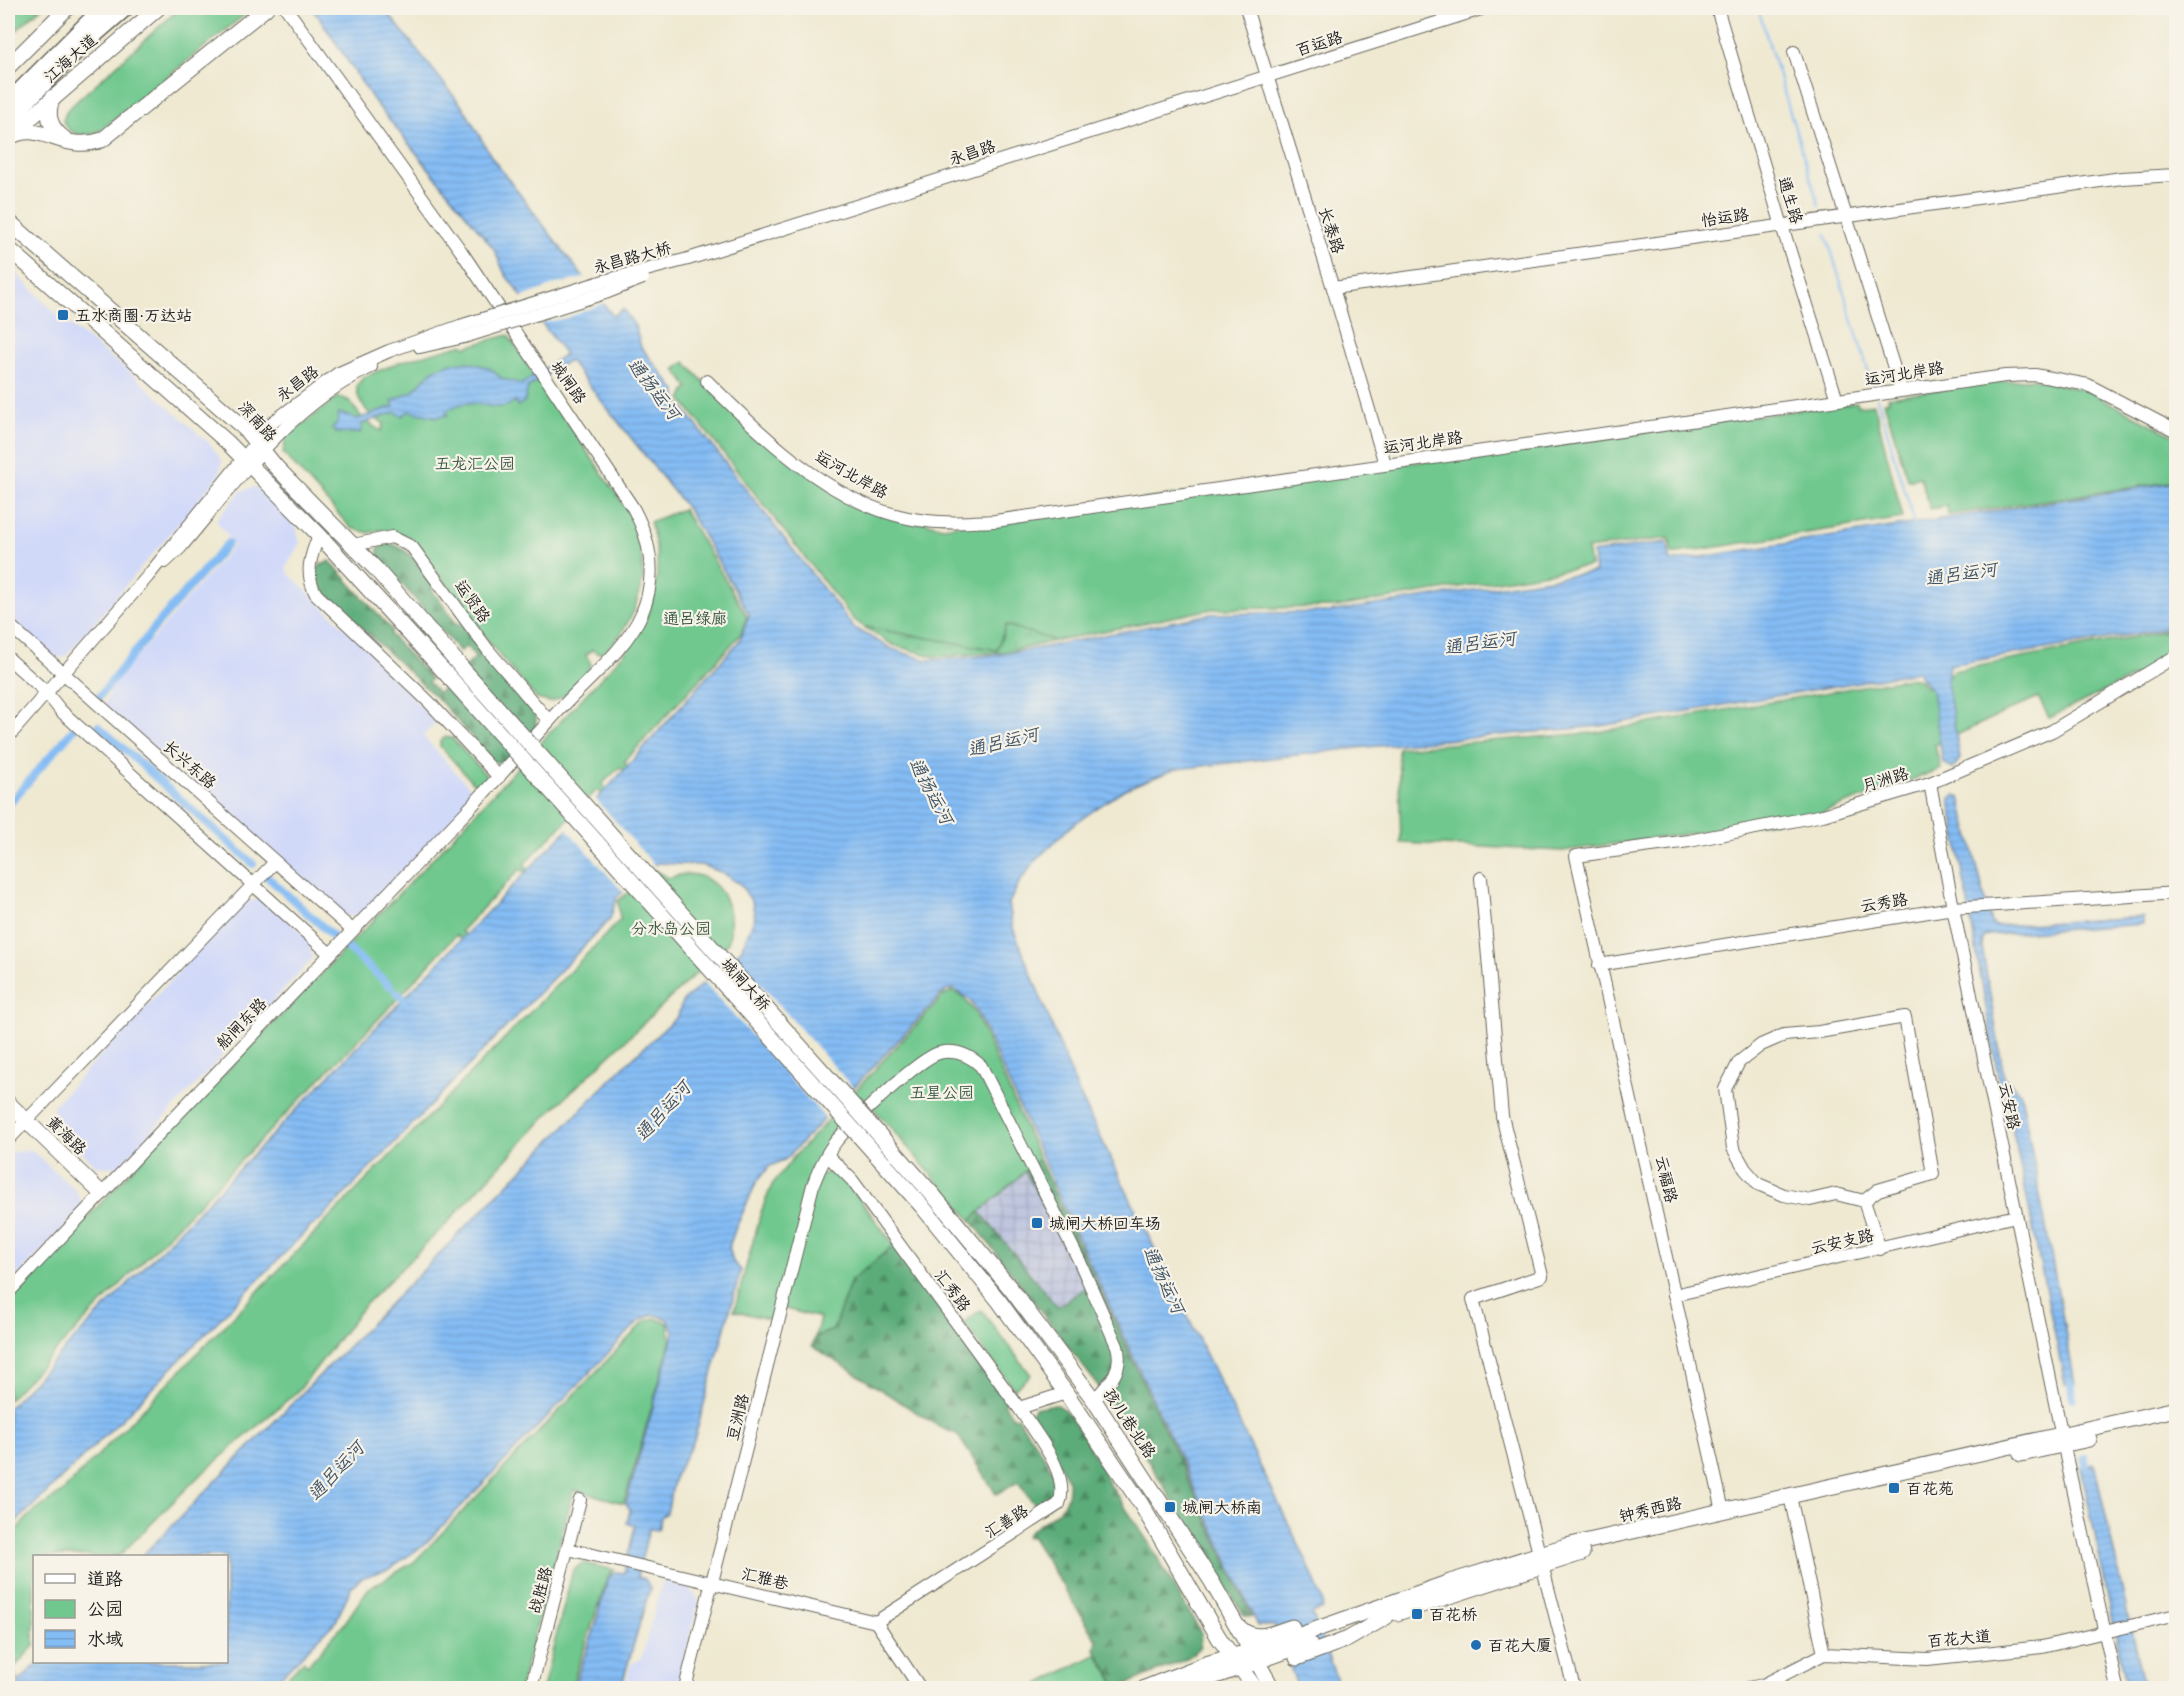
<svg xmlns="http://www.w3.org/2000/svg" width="2184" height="1696" font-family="Pangolin,'LXGW WenKai TC',sans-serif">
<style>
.built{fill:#d1d9f9}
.industrial{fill:url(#industrial-grid)}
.green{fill:#70c88e;stroke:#467255;stroke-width:1.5}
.forest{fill:url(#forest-firs);stroke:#3c644a;stroke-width:1.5}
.wetland{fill:url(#wetland-marsh);stroke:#467255;stroke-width:1.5}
.water{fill:url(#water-rules);stroke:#506c88;stroke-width:1.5}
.pier{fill:#efe9d1}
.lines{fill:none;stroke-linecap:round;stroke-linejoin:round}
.stream{stroke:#84bcf4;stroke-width:2}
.canal{stroke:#84bcf4;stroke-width:8}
.minor-casing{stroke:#66645b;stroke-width:14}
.major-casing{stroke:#66645b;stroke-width:17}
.highway-casing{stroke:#66645b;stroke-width:19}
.minor{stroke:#fff;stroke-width:12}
.major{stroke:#fff;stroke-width:15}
.highway{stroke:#fff;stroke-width:16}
.minor-bridge-casing{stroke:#66645b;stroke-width:14;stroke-linecap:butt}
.major-bridge-casing{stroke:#66645b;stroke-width:17;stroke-linecap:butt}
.minor-bridge{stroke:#fff;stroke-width:12}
.major-bridge{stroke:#fff;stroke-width:15}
.poi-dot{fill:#1f6fb2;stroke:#f7f3e8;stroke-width:2}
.labels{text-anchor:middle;stroke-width:4.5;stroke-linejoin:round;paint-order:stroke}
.street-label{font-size:16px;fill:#1c1c1c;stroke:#f7f3e8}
.poi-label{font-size:16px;fill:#1c1c1c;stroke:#f7f3e8;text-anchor:start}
.park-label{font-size:16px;fill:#395844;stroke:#f7f3e8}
.water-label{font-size:18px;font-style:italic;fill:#405468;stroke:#f7f3e8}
</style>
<defs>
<pattern id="industrial-grid" width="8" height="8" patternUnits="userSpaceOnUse" patternTransform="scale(1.5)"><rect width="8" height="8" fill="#bbc3de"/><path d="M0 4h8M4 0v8" fill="none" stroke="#a0a7be"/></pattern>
<pattern id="forest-firs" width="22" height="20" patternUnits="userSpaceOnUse" patternTransform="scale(1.5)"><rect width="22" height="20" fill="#5cac79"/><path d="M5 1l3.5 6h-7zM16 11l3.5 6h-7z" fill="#4b8b62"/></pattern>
<pattern id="wetland-marsh" width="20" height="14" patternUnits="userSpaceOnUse" patternTransform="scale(1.5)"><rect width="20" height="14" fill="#70c88e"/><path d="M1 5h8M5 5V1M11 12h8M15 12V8" fill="none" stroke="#60ab7a"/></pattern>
<pattern id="water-rules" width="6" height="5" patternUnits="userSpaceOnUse" patternTransform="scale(1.5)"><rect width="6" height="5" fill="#84bcf4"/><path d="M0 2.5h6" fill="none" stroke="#71a1d1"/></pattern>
</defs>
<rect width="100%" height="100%" fill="#f7f3e8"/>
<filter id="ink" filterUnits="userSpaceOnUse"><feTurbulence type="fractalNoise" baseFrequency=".0167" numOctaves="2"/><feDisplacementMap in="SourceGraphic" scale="12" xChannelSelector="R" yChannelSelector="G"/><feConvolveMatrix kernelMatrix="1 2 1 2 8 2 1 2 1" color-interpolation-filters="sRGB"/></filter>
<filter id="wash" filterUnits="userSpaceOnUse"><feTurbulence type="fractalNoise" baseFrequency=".008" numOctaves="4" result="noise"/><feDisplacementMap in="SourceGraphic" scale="24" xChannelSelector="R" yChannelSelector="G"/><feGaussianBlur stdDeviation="1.35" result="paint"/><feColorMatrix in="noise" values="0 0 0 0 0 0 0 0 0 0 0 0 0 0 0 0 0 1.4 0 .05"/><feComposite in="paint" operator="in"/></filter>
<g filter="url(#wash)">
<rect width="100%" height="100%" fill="#efe9d1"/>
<g class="built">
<path d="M8,265L61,319L129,371L211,445L222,461L219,476L65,657L50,658L8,620Z"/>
<path d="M254,487L260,489L296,526L300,543L286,568L289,574L375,657L436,722L423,736L471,789L473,795L470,802L358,916H345L104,705L116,681L234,545L216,520L241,491Z"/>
<path d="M264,898L309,939L312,959L118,1168L96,1166L55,1125L53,1106L243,903Z"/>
<path d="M31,1150L76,1191L81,1201L79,1211L8,1286V1153Z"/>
<path d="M663,1580L688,1587L699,1600L677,1688H625L631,1664L641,1659Z"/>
</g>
<path class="industrial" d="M1025,1171L1087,1287L1057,1307L980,1212Z"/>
<g class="green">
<path d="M8,8H41L8,38Z"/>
<path d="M180,8H253L101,130C88,138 70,137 63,121L67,110Z"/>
<path d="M508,335L619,498L632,518L641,544L643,579L634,611L621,634L605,652L598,653L592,650L586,655L591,664C585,677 565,699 550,702L537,699L499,655L413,540L393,531L379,530L369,533L351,528L283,453L286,437L338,397L348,400L363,419L381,431L384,423C370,417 355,401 357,385L364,377L400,362L463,344L465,347Z"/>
<path d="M685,362L730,410L861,505L943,527L1857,402L1858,406L1874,404L1903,518L1672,554L1669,538L1587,549L1590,566L1336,607L1212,609L1055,641L1006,625L997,650L864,627L853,619L681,399L688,387L675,370Z"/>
<path d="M2036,379L2088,391L2176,437V481L1948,515L1947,506L1930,509L1920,477L1908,480L1884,402L1889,401L1888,397L1990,382Z"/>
<path d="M683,509L747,616L741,634L624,762L630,768L629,776L620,767L602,784L611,794L603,795L597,790L524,864L530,871L531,878L520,869L461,931L472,942L465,943L456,935L390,1007L8,1400V1303L155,1145L420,872L629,648C656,608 665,569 650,522Z"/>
<path d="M2176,629V656L2049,718L2038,697L1935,745L1941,769L1810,817L1562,851L1401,843L1398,748L1592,733L1909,678L1920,680L1926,687L1945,683L1946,677L1953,671Z"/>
<path d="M445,737L452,738L486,775V781L482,785H475L440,746V741Z"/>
<path d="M653,870L669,878C713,861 739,904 728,943L551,1111L448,1222L363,1307L300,1389L196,1479L119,1556H34V1646L11,1671L17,1679L8,1688V1538L31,1514L62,1492L620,920L618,901Z"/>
<path d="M952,991L962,996L975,1012L1039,1159L971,1220L868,1102L827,1142L811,1176L833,1172L841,1174L894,1245L851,1281L833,1330L815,1337L820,1318L778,1307L773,1320L734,1311L761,1212L772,1185L792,1159L944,995Z"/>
<path d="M981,1310L1031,1375L1014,1389L963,1323Z"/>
<path d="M654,1318L668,1323L671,1340L624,1503L574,1490L520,1688H277L303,1661L308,1665L344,1624L368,1589L414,1562L644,1322Z"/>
<path d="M583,1563L614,1570L608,1577L571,1688H543L573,1570Z"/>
<path d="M1097,1654L1118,1688H1031Z"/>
</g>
<g class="forest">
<path d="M389,543C411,549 421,567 434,584L432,590L456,623L461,624L536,717V727L502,763L494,762L489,757L442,703L330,598C321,588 311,579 320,565L330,561L392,630L390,634L431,679L428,682L438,693L476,657L466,646L460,652L378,556V548Z"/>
<path d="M1039,1159L1252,1617L1244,1616L1116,1409L971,1220L980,1212L1057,1307L1087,1287L1025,1171Z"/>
<path d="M894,1245L1008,1399L1004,1403L1013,1418L1017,1417C1026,1430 1057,1472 1058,1486C1059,1499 1049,1506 1040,1512L1018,1482L996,1494L957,1434L941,1428L812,1346L815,1337L833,1330L851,1281Z"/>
<path d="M1049,1405H1058L1065,1410L1087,1442L1110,1485L1149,1543L1201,1633L1200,1647L1186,1659L1118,1688L1095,1649L1097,1640L1031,1536L1027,1538L1026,1535C1046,1515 1071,1515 1068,1479L1029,1416L1034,1408Z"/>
</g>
<path class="wetland" d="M1006,625L1055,641L1012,651L935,657L893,645L864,627L997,650Z"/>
<g class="water">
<path d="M310,8H384L465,110L492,158L613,316L623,309L635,326L641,347L677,392L676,399L854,628L892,649L927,660L964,658L1024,651L1212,614L1329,612L1595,572L1593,553L1667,542L1671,562L2176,482V627L1949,665L1947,681L1960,759L1953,768L1943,763L1932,691L1917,672L1601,726L1366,747L1176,769L1125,789L1071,826L1034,862L1019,883L1009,903L1013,928L1078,1091L1307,1562L1323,1601L1322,1609L1312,1613L1340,1688H1298L1275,1626H1258L1062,1203L977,1011L970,1000L954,989L946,990L786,1159L770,1166L757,1181L735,1230L729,1247L733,1262L741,1270L694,1440L675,1476L667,1513L661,1517L658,1530L649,1529L637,1577L645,1579L650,1588L621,1688H573L594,1630L608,1578L616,1572L624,1573L635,1526L627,1523L630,1510L626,1503L674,1332L667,1319L653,1314L639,1321L424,1545L389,1569L361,1578L351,1588L336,1621L269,1688H13L39,1662H226V1556H142L627,1063L678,1016L682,1002L741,950L755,917L752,902L741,885L723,873L701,865L657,863L617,897L610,919L319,1221L309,1228L122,1419L8,1530V1408L614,781L740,640L749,614L689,511L569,360L528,387L525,401L518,406L515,401C497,418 469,391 446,412L448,415L437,417L409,411L402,416L395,412L362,424L360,433H336L332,428L337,423L339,413L358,419L394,406L392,401L412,392L433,370L452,363L467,362L479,365L491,369L502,379L522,384L565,354L505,274L494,249L374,101L319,17Z"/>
<path d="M1955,795L1960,797L1991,923L1996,926L2143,917V924L1987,935L1983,938L1982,947L2004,1077L2021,1094L2075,1383L2065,1384L2005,1092L1999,1082L1950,799Z"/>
<path d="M2094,1463L2144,1688H2127L2081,1468Z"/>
</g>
<g class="pier">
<path d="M588,277L607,302L567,318L537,324L518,299L556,284Z"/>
<path d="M594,797L656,867L625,894L565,827Z"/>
<path d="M733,953L855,1090L827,1120L702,980Z"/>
</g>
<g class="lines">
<g class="stream">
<path d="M1758,8L1819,206"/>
<path d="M1826,234L1874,390"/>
<path d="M1877,398L1915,524"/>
</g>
<g class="canal">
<path d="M8,643L11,647"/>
<path d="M99,697L159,622L228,543"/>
<path d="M98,726L253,864"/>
<path d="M8,805L73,730"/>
<path d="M263,873L333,936"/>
<path d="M344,945L390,986"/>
<path d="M396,992L404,999"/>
<path d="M2071,1384L2073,1398"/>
<path d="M2084,1458L2086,1466"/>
</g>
</g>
</g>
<g filter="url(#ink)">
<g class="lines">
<g class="minor-casing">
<g id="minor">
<path d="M1246,8L1333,288L1385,464"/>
<path d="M1717,8L1782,226L1837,400"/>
<path d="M1794,52L1901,390"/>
<path d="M688,259L1484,8"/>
<path d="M1333,288L2122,178L2176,175"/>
<path d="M420,347L464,337"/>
<path d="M707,381C767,440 838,512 927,521C949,524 972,522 995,521L2005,376L2035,375L2088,385L2176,431"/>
<path d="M319,535C311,555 304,573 316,594L429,702L499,777"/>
<path d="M353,545L392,537L412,547L488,650L549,721"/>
<path d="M165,562L180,548C236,482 290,405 371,367"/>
<path d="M8,624L351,929"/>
<path d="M8,658L45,691L61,711L330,954"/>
<path d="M8,737L148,576L273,422L337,374L389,351L460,326"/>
<path d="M1930,783L1953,908L2067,1461L2117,1688"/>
<path d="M1481,878L1502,1116L1542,1276L1473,1299L1574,1688"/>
<path d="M1599,965L1953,908L2176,893"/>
<path d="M8,1140L275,862"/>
<path d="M827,1155L852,1180L1019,1408L1066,1393"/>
<path d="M1864,1201L1878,1190L1933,1174L1905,1017L1819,1032L1784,1035L1761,1045L1739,1062L1725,1089L1733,1148L1745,1169L1758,1184L1784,1195L1810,1200L1836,1194L1864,1201L1880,1249"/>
<path d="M8,1293C160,1132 312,972 466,812C499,777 531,740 565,704C591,676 626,649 642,613C657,577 651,541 633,508L461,251L286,8"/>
<path d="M1674,1295L2016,1216"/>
<path d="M1790,1496L1824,1654"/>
<path d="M1723,1511L1576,856L1689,841L1823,815L1930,783L2052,731L2176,656"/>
<path d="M568,1549L876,1622L920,1688"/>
<path d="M876,1622L1059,1504C1071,1474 1035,1433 1019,1408"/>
<path d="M531,1688L580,1500"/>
<path d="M685,1688L813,1185C819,1169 826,1153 837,1140C854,1121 918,1059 939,1053C956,1049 969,1055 981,1066L1079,1260L1117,1346C1124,1370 1110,1383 1094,1400"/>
<path d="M1748,1688L1763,1685L1824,1654L1927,1659L2042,1647L2176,1615"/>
</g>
</g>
<g class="major-casing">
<g id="major">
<path d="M8,67L67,8"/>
<path d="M53,97C45,115 50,129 66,140"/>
<path d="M12,134L158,8"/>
<path d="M8,138C41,118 60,154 102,140L266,8"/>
<path d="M8,221L244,428L276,467L375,568L462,668"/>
<path d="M8,248L227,442L319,535L450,678"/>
<path d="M8,1103L101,1193"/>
<path d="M933,1195L1011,1289L1094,1400L1212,1582L1272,1688"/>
<path d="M921,1205L999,1301L1066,1393L1141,1504L1219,1638L1255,1688"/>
<path d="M2021,1454L2089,1439"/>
<path d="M1397,1613L1582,1553"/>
<path d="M1240,1628C1255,1643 1274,1633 1292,1627"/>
<path d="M1297,1658L1348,1639L1386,1617"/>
<path d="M1145,1688L1206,1664L1269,1646L1450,1582L1566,1546L2176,1409"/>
<path d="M1182,1688L1309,1643"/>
</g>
</g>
<g class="highway-casing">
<g id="highway">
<path d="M8,103L103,8"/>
<path d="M8,120L79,48L125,8"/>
</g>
</g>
<use href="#minor" class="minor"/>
<use href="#major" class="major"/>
<use href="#highway" class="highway"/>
<g class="minor-bridge-casing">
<g id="minor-bridge">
<path d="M460,326L604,281L688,259"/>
<path d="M464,337L608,292L643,278"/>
</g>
</g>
<g class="major-bridge-casing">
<g id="major-bridge">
<path d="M462,668L933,1195"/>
<path d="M450,678L921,1205"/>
</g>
</g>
<use href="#minor-bridge" class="minor-bridge"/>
<use href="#major-bridge" class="major-bridge"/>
</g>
</g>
<g class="poi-dot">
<rect x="57" y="309" width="12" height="12" rx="3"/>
<rect x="1031" y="1217" width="12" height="12" rx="3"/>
<rect x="1888" y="1482" width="12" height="12" rx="3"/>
<rect x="1164" y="1501" width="12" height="12" rx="3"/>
<rect x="1411" y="1608" width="12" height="12" rx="3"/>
<circle cx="1476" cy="1645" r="6"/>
</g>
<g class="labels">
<g class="street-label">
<text transform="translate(1319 43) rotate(-18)" y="6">百运路</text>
<text transform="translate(70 58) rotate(-41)" y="6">江海大道</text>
<text transform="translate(972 152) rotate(-18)" y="6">永昌路</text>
<text transform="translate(1791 200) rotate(73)" y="6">通生路</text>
<text transform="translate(1725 217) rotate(-8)" y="6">怡运路</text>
<text transform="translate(1332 230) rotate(72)" y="6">长泰路</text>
<text transform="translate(632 257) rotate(-15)" y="6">永昌路大桥</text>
<text transform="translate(1904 373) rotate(-9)" y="6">运河北岸路</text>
<text transform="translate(569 382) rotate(55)" y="6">城闸路</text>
<text transform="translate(297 383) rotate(-37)" y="6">永昌路</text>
<text transform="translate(258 421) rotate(47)" y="6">深南路</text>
<text transform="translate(1423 442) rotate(-8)" y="6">运河北岸路</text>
<text transform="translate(852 474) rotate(29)" y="6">运河北岸路</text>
<text transform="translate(473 601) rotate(54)" y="6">运贤路</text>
<text transform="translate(190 764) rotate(41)" y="6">长兴东路</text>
<text transform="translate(1885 779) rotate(-17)" y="6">月洲路</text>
<text transform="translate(1884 902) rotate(-9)" y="6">云秀路</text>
<text transform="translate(746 984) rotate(48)" y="6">城闸大桥</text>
<text transform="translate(241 1023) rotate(-46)" y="6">船闸东路</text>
<text transform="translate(2010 1106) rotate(78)" y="6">云安路</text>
<text transform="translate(67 1135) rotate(44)" y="6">黄海路</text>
<text transform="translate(1667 1179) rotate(77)" y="6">云福路</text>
<text transform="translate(1842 1241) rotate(-13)" y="6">云安支路</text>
<text transform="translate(953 1290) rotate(53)" y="6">汇秀路</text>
<text transform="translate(737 1417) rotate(-76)" y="6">豆洲路</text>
<text transform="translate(1130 1423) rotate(56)" y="6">孩儿巷北路</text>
<text transform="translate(1650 1509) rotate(-13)" y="6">钟秀西路</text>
<text transform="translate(1006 1521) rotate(-32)" y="6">汇善路</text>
<text transform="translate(765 1578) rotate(13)" y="6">汇雅巷</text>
<text transform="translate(540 1590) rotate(-75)" y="6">战胜路</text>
<text transform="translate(1959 1638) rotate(-5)" y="6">百花大道</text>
</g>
<g class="poi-label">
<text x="75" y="321">五水商圈·万达站</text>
<text x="1049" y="1229">城闸大桥回车场</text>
<text x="1906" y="1494">百花苑</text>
<text x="1182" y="1513">城闸大桥南</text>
<text x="1429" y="1620">百花桥</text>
<text x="1488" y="1651">百花大厦</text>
</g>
<g class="park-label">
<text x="475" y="469">五龙汇公园</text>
<text x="695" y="624">通吕绿廊</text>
<text x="671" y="934">分水岛公园</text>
<text x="942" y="1098">五星公园</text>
</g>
<g class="water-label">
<text transform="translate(654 389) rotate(52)" y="6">通扬运河</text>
<text transform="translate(1961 574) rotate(-8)" y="6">通吕运河</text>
<text transform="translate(1480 643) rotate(-8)" y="6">通吕运河</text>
<text transform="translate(1003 742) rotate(-13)" y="6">通吕运河</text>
<text transform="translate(931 791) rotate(62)" y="6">通扬运河</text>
<text transform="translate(663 1111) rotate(-48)" y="6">通吕运河</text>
<text transform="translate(1164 1280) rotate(65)" y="6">通扬运河</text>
<text transform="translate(336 1471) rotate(-47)" y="6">通吕运河</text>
</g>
</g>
<rect width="2184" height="1696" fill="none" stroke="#f7f3e8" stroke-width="30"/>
<rect x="33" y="1555" width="195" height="108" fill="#f7f3e8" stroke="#9f9d96" stroke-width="1.5"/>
<rect x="45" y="1574" width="30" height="9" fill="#ffffff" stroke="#9f9d96" stroke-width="1.5"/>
<text x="87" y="1585" font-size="18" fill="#1c1c1c">道路</text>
<rect x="45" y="1600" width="30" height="18" fill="#70c88e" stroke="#9f9d96" stroke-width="1.5"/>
<text x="87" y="1615" font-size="18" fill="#1c1c1c">公园</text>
<rect x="45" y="1630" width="30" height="18" fill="url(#water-rules)" stroke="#9f9d96" stroke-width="1.5"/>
<text x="87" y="1645" font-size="18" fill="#1c1c1c">水域</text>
</svg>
